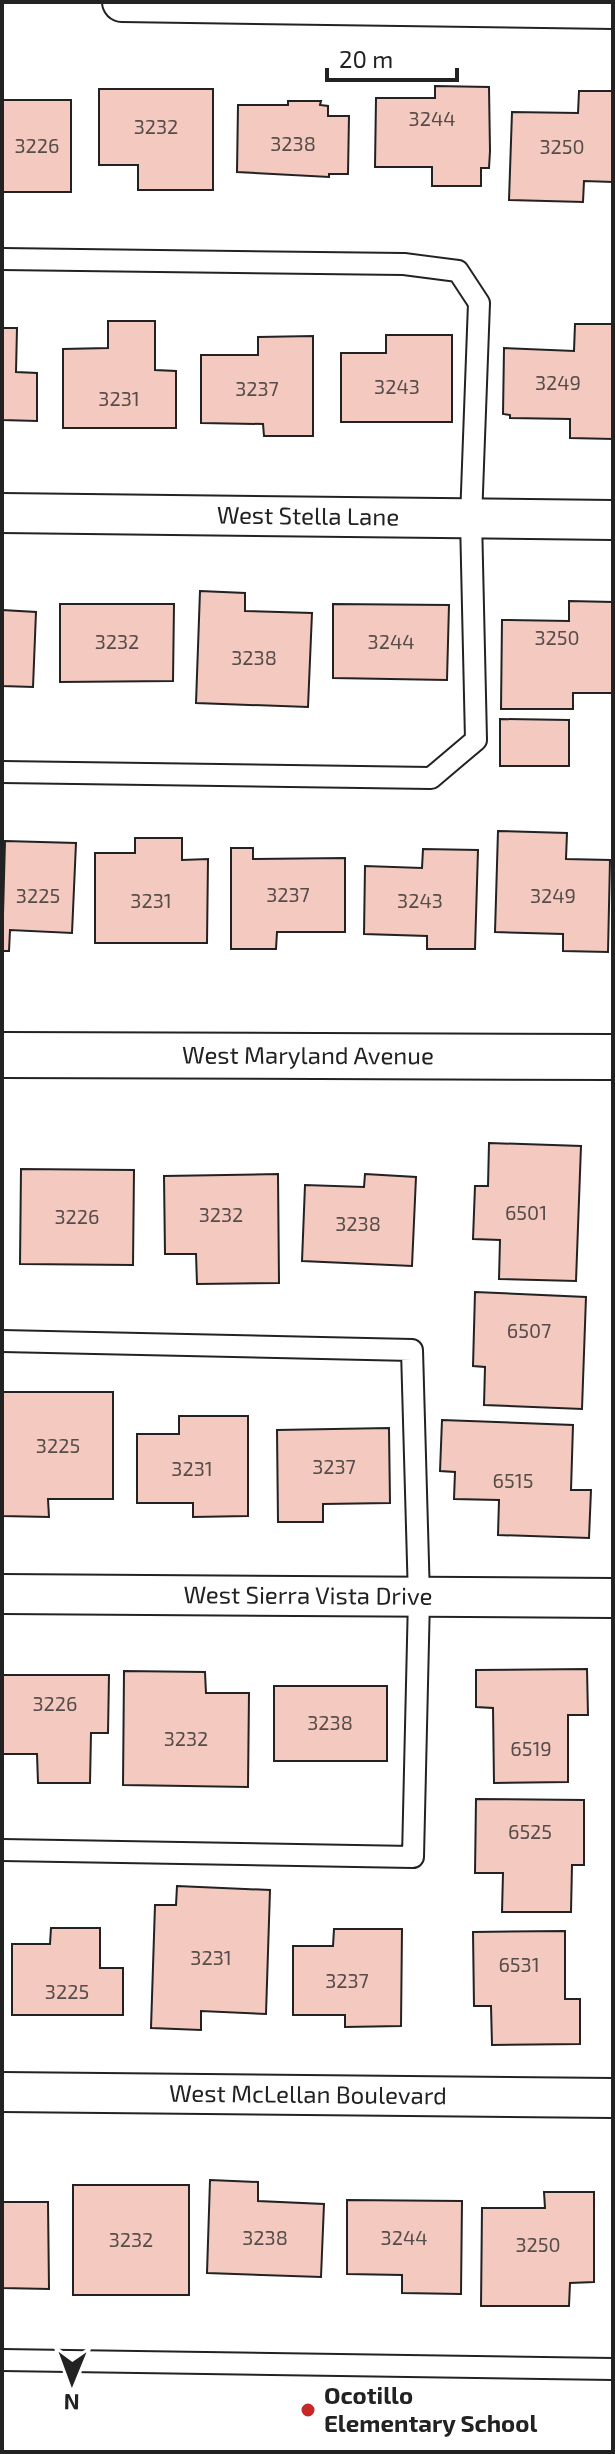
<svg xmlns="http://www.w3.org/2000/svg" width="615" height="2454" font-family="'Exo 2',sans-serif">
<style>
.building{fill:#f3c9c0;stroke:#222;stroke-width:2}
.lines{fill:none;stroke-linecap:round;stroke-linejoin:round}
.lane-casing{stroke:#222;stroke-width:24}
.street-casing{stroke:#222;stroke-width:42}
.secondary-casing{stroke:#222;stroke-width:48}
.lane{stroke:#fff;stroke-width:20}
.street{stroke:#fff;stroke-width:38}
.secondary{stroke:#fff;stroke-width:44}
.poi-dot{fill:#c62828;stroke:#fff;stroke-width:3}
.labels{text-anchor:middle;stroke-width:6;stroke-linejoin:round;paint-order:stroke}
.number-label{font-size:20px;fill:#564c4a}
.street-label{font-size:24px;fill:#222;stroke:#fff}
.poi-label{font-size:24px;font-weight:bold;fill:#222;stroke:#fff;text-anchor:start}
</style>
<rect width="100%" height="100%" fill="#fff"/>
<g class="building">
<path d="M435,86L489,87L490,151L489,168H481V186H432V167H375L376,98H435Z"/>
<path d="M99,89H213V190H138V165H99Z"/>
<path d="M579,91H613V182L584,181L583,202L509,200L512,112L578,113Z"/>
<rect x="2" y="100" width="69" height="92"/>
<path d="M288,101H321L320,105L328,106V116H349L348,174H329V177L237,172L238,105H288Z"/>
<path d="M108,321H155V370L176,371V428H63V349L108,348Z"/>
<path d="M575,324H613V439L570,438V419L510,418V415L503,414L504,348L574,351Z"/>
<path d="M2,328H17L16,372L37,373V421L2,420Z"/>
<path d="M386,335H452V422H341V353H386Z"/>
<path d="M313,336V436H264L263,424L201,423V355H258V337Z"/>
<path d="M200,591L245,593V611L312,613L308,707L196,703Z"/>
<path d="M569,601L613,602V693H573V709H501L502,620L569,621Z"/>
<path d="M60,604H174L173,681L60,682Z"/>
<path d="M333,604L449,605L447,680L333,678Z"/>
<path d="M2,610L36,612L33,687L2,686Z"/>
<path d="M500,719L569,720V766H500Z"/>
<path d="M498,831L567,833L566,859L610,860L608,952L563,951V934L495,932Z"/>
<path d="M135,838H182V860L208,859L207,943H95V853H135Z"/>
<path d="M5,841L76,843L72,933L10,930L9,951H2Z"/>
<path d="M231,848H253V859L345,858V932H277L276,949H231Z"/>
<path d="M423,849L478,850L475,949H427V936L364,934L365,866L422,868Z"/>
<path d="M489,1143L581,1146L576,1281L499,1279L500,1240L473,1239L475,1186H488Z"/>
<path d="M21,1169L134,1170L133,1265L20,1264Z"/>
<path d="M278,1174L279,1283L197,1284L196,1254H165L164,1176Z"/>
<path d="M365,1174L416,1177L412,1266L302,1261L305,1185L364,1187Z"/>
<path d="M475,1292L586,1297L582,1409L484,1405L485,1367L473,1366Z"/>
<path d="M2,1392H113V1499H48L49,1517L2,1516Z"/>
<path d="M179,1416H248V1516L193,1517V1503H137V1434H179Z"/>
<path d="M442,1420L573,1425L571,1490H591L589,1538L498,1535L499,1500L454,1499L455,1472L440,1471Z"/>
<path d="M389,1428L390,1503L323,1504V1522H278L277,1430Z"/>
<path d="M587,1669L588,1715H568V1782L494,1783L493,1708L476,1707V1670Z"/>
<path d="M124,1671L205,1672L206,1693H249L248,1787L123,1785Z"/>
<path d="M2,1675H109L108,1733H91L90,1783H38L37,1754H2Z"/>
<rect x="274" y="1686" width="113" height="75"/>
<path d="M476,1799L584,1800V1865H572L571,1912H502L503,1873H475Z"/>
<path d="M177,1886L270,1890L266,2014L201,2011V2030L151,2028L155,1905H176Z"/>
<path d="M51,1928H100V1968H123V2015H12V1944H50Z"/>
<path d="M334,1929H402L401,2026L345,2027V2015H293V1946H333Z"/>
<path d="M565,1931V1999H580V2044L492,2045L491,2006H474L473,1932Z"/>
<path d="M210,2180L258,2182V2201L324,2204L321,2277L207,2273Z"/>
<rect x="73" y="2185" width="116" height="110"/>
<path d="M544,2192H594V2282L570,2283L569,2306H481L482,2208H545Z"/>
<path d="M347,2200L462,2201L461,2294L402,2293V2275L347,2274Z"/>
<path d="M2,2202H48L49,2289L2,2288Z"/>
</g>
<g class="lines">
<g class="lane-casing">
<g id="lane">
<path d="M2,259L404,264L458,271L479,303L471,519L476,740L431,778L2,772"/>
<path d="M2,1341L412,1350L419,1598L413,1857L2,1850"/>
<path d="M2,2360L613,2369"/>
</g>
</g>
<g class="street-casing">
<g id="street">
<path d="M122,2L613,9"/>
<path id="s1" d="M2,513L613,520"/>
<path id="s2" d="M2,1594L613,1598"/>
<path id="s3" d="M2,2092L613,2098"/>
</g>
</g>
<g class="secondary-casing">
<g id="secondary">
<path id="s4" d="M2,1055L613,1057"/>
</g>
</g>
<use href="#lane" class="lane"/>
<use href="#street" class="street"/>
<use href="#secondary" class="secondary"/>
</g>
<circle class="poi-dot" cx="308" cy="2410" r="8"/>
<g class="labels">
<g class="number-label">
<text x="432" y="126">3244</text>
<text x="156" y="134">3232</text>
<text x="293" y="151">3238</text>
<text x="37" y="153">3226</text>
<text x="562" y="154">3250</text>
<text x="558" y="390">3249</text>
<text x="397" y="394">3243</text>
<text x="257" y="396">3237</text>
<text x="119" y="406">3231</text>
<text x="557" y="645">3250</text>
<text x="117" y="649">3232</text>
<text x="391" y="649">3244</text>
<text x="254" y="665">3238</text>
<text x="288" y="902">3237</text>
<text x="38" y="903">3225</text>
<text x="553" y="903">3249</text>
<text x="151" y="908">3231</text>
<text x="420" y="908">3243</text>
<text x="526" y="1220">6501</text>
<text x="221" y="1222">3232</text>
<text x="77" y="1224">3226</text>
<text x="358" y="1231">3238</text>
<text x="529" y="1338">6507</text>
<text x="58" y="1453">3225</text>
<text x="334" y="1474">3237</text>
<text x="192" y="1476">3231</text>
<text x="513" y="1488">6515</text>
<text x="55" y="1711">3226</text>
<text x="330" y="1730">3238</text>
<text x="186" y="1746">3232</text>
<text x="531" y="1756">6519</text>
<text x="530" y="1839">6525</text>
<text x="211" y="1965">3231</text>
<text x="519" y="1972">6531</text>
<text x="347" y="1988">3237</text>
<text x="67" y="1999">3225</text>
<text x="265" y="2245">3238</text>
<text x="404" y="2245">3244</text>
<text x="131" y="2247">3232</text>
<text x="538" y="2252">3250</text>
</g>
<g class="street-label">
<text dy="8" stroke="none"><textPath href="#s1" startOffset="306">West Stella Lane</textPath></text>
<text dy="8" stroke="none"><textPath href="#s4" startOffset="306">West Maryland Avenue</textPath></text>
<text dy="8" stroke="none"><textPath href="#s2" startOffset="306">West Sierra Vista Drive</textPath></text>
<text dy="8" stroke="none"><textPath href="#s3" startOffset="306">West McLellan Boulevard</textPath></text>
</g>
<g class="poi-label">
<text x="324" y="2404">Ocotillo<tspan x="324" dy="28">Elementary School</tspan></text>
</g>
</g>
<rect width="615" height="2454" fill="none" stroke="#222222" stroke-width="8"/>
<g transform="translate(72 2382) rotate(181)" stroke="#ffffff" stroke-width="6" paint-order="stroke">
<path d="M0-6L14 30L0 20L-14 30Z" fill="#222222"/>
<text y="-12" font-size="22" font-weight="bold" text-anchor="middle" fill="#222222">N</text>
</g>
<path d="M327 68v12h130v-12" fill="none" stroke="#222222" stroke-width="4"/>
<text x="339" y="68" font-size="24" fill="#222222" stroke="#ffffff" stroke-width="6" paint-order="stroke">20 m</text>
</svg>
